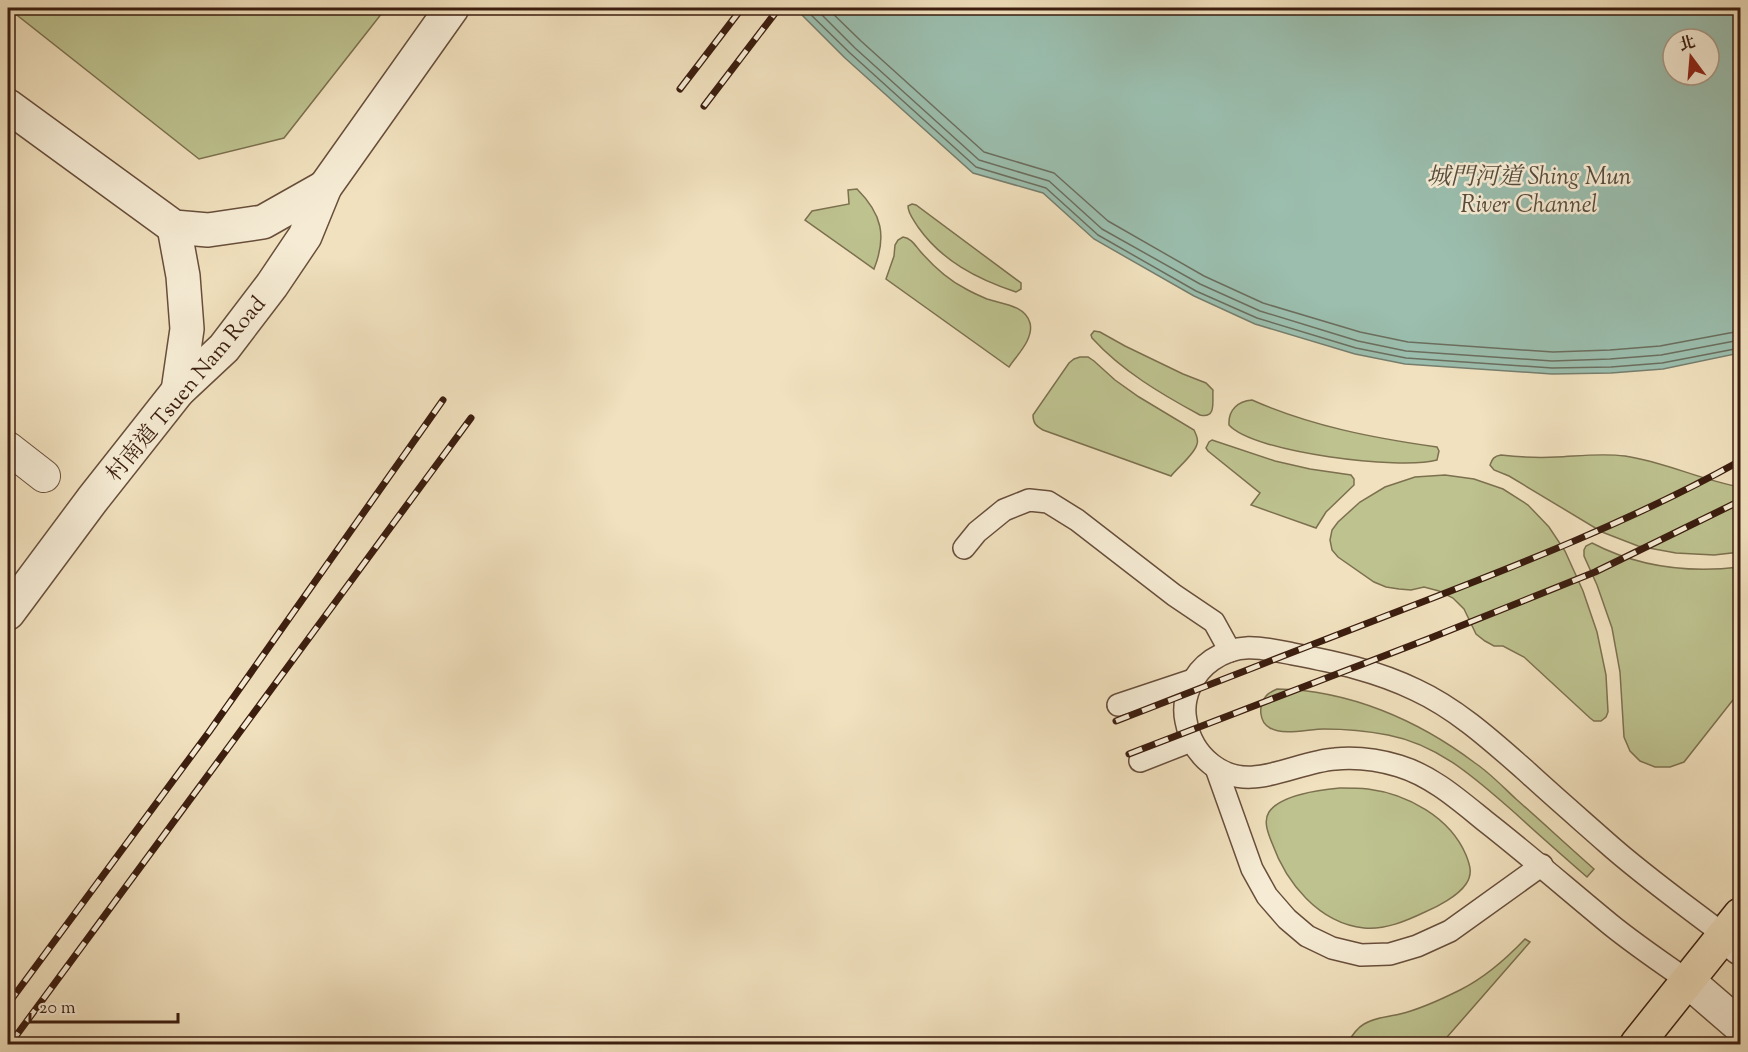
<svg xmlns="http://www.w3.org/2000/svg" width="1748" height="1052" font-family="'Sorts Mill Goudy','Noto Serif TC',serif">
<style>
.green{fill:#bdc28f;stroke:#7c704f;stroke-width:1.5}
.water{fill:#9bbeae;stroke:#757e6e;stroke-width:1.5;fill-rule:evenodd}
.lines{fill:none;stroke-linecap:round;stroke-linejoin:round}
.shore{stroke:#6b6e5e;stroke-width:1.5}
.service-casing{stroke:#684e3b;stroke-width:24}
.pedestrian-casing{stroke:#684e3b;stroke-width:34}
.tertiary-casing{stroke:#684e3b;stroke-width:36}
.primary-casing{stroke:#3b1d0f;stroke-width:36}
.service{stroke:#f6ecd5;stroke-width:21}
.pedestrian{stroke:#f6ecd5;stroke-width:32}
.tertiary{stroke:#f6ecd5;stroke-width:33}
.primary{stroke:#f1e1be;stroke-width:33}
.rail-casing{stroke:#3b1d0f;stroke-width:7}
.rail{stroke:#f6ecd5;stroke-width:4.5;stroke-dasharray:14;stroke-linecap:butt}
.labels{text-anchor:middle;stroke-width:5;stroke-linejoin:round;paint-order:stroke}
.street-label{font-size:22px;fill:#3b1d0f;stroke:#f6ecd5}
.water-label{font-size:24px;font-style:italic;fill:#584d3f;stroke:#f6ecd5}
</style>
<rect width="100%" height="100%" fill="#f1e1be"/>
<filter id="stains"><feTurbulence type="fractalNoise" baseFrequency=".00333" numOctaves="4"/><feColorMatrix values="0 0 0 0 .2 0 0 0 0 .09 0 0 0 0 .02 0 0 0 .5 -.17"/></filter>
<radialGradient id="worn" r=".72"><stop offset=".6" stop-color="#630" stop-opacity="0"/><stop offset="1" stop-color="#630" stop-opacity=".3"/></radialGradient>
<g class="green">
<path d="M8,8H386L284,138L199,159Z"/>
<path d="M857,189C882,214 887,236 874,269L805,220L812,211L849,204L848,190Z"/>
<path d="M912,204L916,205L1021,283V289L1016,292C977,279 942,261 918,227C914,220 908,214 908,206Z"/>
<path d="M903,237C911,238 915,245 920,251C933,266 948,280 966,289C973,293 980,296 987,299C1002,304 1025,305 1030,323C1034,339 1017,355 1009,367L886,279L894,256L895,245L898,240Z"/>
<path d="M1094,331L1100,332L1125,346L1183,374L1206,383L1213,390C1212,401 1217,419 1200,415C1161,394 1122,371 1092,338L1091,335Z"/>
<path d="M1080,357H1088L1094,361L1115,380L1139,397L1194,430C1196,435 1199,439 1197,444C1195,454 1177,468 1171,476L1043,430C1036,426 1033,423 1033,415L1069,363L1074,359Z"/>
<path d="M1252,400C1311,426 1373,438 1437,447L1439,451L1437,460C1401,470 1254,453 1229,425C1228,410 1238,401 1252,400Z"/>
<path d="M1212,440L1275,461L1310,469L1351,475L1354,479V485L1326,512L1316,528L1251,505L1260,493L1208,451L1206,448L1209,442Z"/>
<path d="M1501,455C1519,457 1538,458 1556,457C1579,456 1602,453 1625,456C1665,462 1701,480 1740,487V552L1714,555L1676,553L1638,546L1602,532L1509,476L1494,470L1490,465C1492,459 1494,456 1501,455Z"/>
<path d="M1445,475L1474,479L1503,489L1528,505L1549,527L1565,551L1583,591L1597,632L1606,675L1608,712L1606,717L1601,721H1594L1590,718L1524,657L1503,646H1494L1485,641L1476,634L1464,609L1453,598L1439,591L1424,587L1411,590L1399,589L1386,587L1374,582L1338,557L1332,550L1330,540L1332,530L1338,522L1360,502L1385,487L1415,477Z"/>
<path d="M1592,543C1638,567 1690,573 1740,567V691L1684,762L1670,767H1655L1640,761L1630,751L1624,737L1620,672L1612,628L1597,585L1584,556V550L1586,546Z"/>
<path d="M1277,689C1349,690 1418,720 1475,763C1490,773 1503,787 1516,799C1542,822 1568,846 1594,869L1587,877C1563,856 1539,835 1515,813C1477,780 1440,745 1388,735C1367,731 1346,729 1324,729C1309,729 1283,736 1270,728C1259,722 1258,706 1266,696C1268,693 1273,691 1277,689Z"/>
<path d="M1341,788C1350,788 1359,788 1368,789C1407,794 1450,817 1466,855C1470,865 1473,874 1466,884C1458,896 1437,907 1425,912C1406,921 1385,930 1364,928C1318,923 1286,882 1272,843C1268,833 1263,821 1269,812C1281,794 1322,790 1341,788Z"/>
<path d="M1525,939L1530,942L1441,1044H1347C1351,1037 1357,1028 1364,1024C1375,1017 1388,1017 1400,1014C1421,1009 1440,1000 1460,990C1484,978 1506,959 1525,939Z"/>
</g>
<path class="water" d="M795,8H1740V353L1663,369L1611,373L1552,374L1405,364L1355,354L1255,324L1194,296L1094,239L1043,193L973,173L845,58ZM1673,39H1709V75H1673Z"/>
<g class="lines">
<g class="shore">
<path d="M804,8L850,53L976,167L1046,188L1098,235L1196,291L1257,318L1356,348L1406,358L1552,368L1611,367L1662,363L1740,348"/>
<path d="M815,8L855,48L979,160L1049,181L1102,229L1200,284L1260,311L1358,341L1406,351L1552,361L1610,359L1661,355L1740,340"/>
<path d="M827,8L861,41L984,152L1054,173L1108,221L1204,276L1263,303L1360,332L1408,342L1553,352L1610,350L1660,346L1740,331"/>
</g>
<g class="service-casing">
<g id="service">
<path d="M964,548L977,532L1004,510L1029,500L1048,502L1077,520L1174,595L1214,622L1230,651"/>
<path d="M1118,705L1193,680"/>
<path d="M1140,761L1191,741"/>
<path d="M1216,768L1252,869L1267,896L1287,919L1307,936L1332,948L1361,955L1390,954L1417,946L1450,931L1542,865"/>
<path d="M1688,981C1660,961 1631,942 1605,920C1565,887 1526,853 1485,821C1459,800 1432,776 1399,766C1379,760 1356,757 1335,759C1293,762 1249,795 1211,764C1197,753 1189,739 1186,721C1181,698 1193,673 1212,660C1239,641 1263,648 1293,654C1335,662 1377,671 1416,690C1457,709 1492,741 1525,770C1552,795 1580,819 1607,843C1644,876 1685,905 1724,935"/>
</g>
</g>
<g class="pedestrian-casing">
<path id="pedestrian" d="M8,448L44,476"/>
</g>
<g class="tertiary-casing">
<g id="tertiary">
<path d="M8,106L174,227L208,230L263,222L325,187"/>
<path d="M174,227L183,276L187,329L178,391"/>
<path d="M8,613L92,500L178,391L224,348L272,285L305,236L325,187L452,8"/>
<path d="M1724,935L1740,948"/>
<path d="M1688,981L1740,1026"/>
</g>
</g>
<g class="primary-casing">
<path id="primary" d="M1637,1044L1740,915"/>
</g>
<use href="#service" class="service"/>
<use href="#pedestrian" class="pedestrian"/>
<use href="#tertiary" class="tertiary"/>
<use href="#primary" class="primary"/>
<g class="rail-casing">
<g id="rail">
<path d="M680,89L742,8"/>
<path d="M704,106L779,8"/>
<path d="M1116,721C1212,684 1308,646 1404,609C1518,565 1634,520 1740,461"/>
<path d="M1129,754L1428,639L1595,572L1740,501"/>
<path d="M8,1004L209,732L443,400"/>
<path d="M10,1044L471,418"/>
</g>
</g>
<use href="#rail" class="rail"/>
</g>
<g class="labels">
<g class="street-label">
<text transform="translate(185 388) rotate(-50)" y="8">村南道 Tsuen Nam Road</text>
</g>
<g class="water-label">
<text x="1529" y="184">城門河道 Shing Mun<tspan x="1529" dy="28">River Channel</tspan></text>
</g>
</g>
<rect width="1748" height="1052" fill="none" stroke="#f1e1be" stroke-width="30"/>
<rect x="9" y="9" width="1730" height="1034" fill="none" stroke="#3b1d0f" stroke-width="3"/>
<rect x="15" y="15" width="1718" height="1022" fill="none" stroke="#3b1d0f" stroke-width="1.5"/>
<g transform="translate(1691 57) rotate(344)"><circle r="28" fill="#f6ecd5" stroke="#ab9986" stroke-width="1.5"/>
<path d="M0-4.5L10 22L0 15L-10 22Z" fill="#8f2418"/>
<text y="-9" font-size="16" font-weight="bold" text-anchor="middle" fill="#3b1d0f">北</text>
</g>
<path d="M30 1013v9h148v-9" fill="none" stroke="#3b1d0f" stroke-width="3"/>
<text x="39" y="1013" font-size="18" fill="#3b1d0f" stroke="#f6ecd5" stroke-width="4.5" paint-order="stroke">20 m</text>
<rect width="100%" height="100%" filter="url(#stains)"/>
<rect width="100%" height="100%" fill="url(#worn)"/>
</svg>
